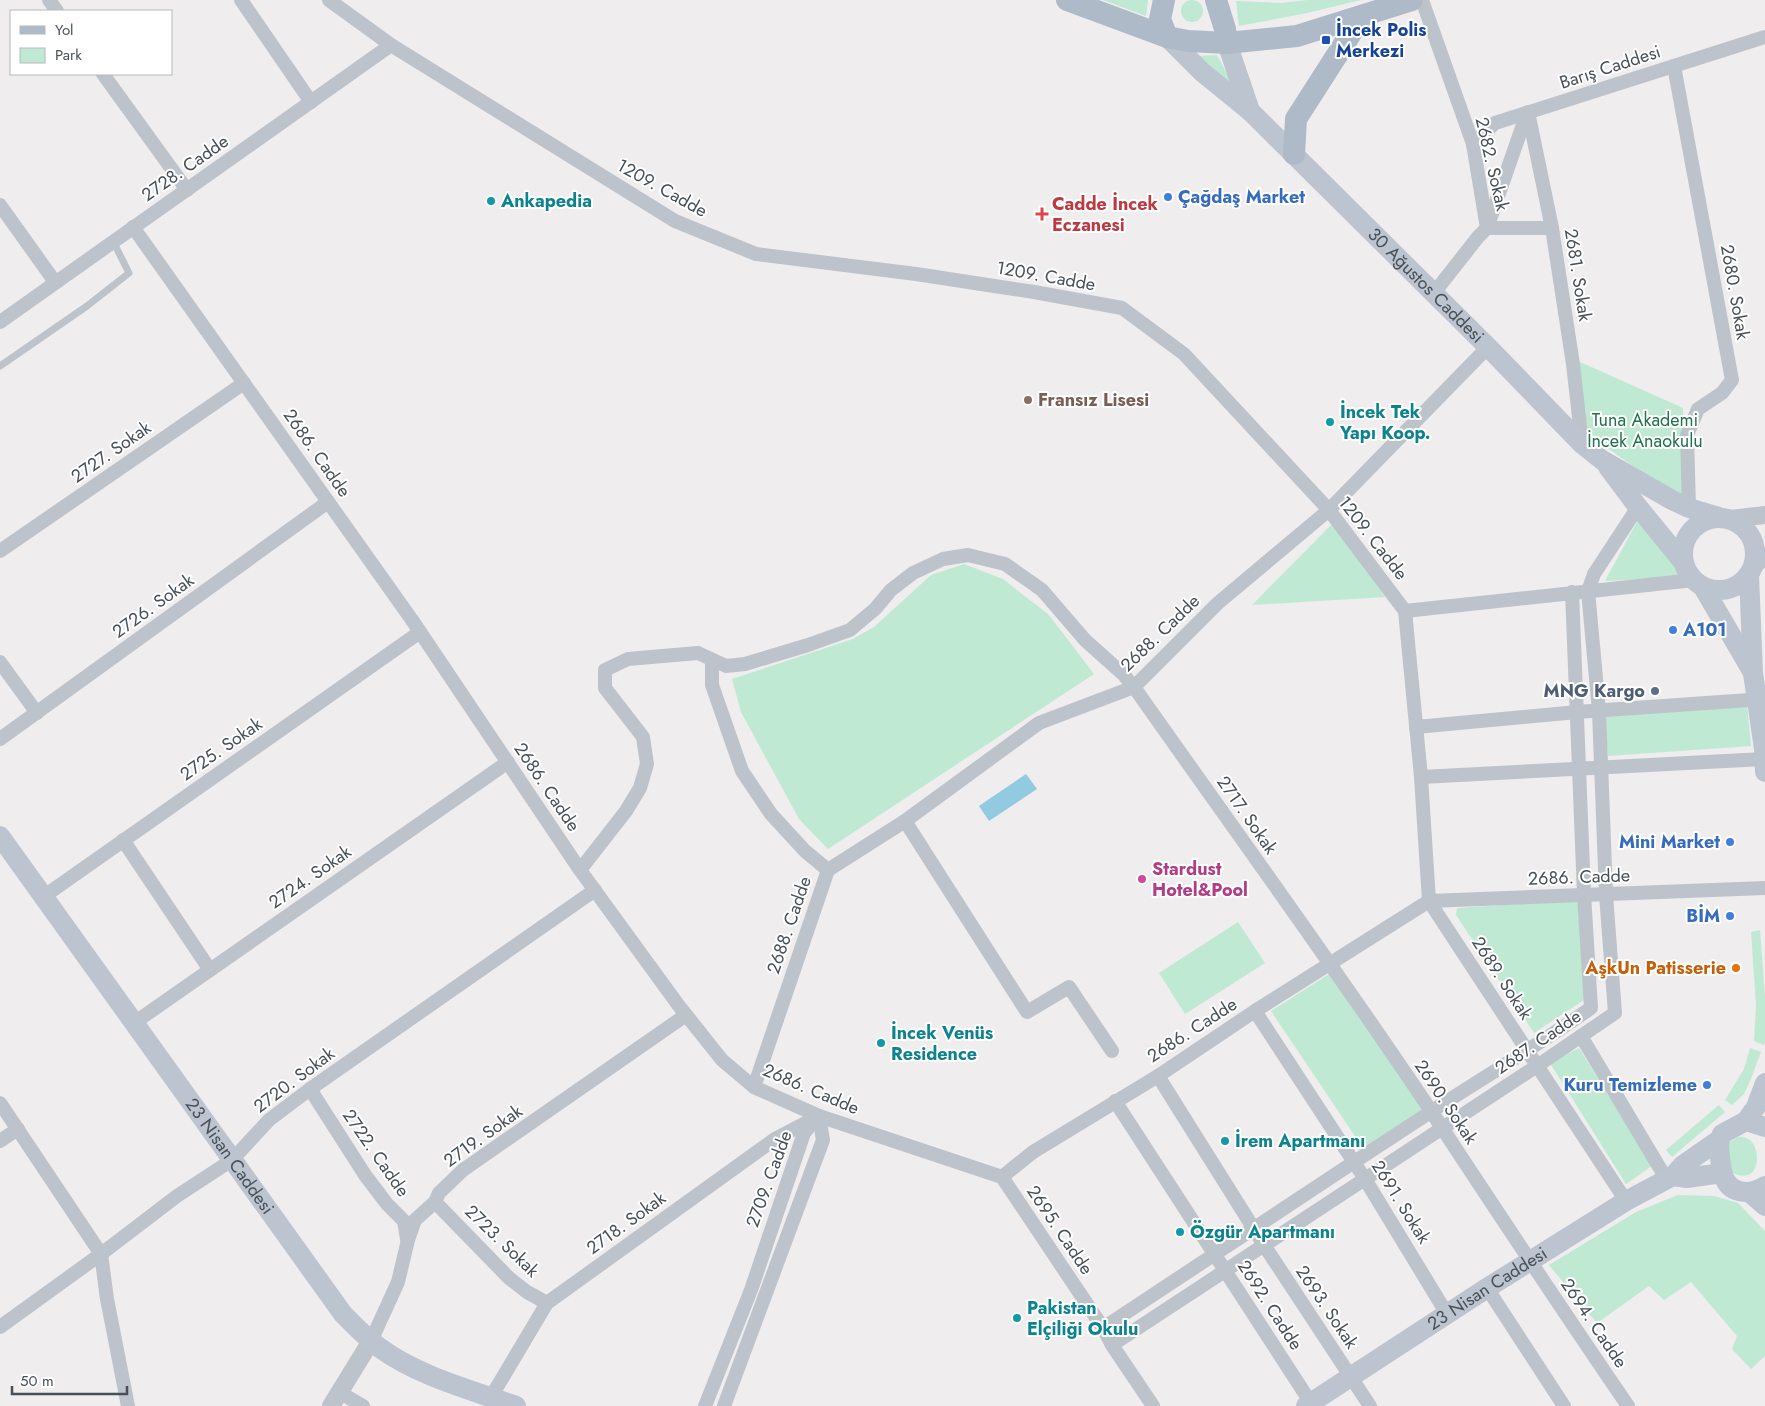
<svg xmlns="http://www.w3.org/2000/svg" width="1765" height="1406" font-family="Jost,sans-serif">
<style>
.green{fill:#bfe9d2}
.water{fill:#91cae1}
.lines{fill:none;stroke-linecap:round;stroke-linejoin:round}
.service{stroke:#bdc3ca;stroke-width:7}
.minor{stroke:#bdc3ca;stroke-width:14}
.tertiary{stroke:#bdc3ca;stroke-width:18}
.secondary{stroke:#bcc4cf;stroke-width:20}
.primary{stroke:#afbac9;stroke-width:22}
.transit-dot{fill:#1a4fb4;stroke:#fff;stroke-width:2}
.shop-dot{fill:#3f7fe0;stroke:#fff;stroke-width:2}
.culture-dot{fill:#0f9aa8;stroke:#fff;stroke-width:2}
.health-dot{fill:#e0444e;stroke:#fff;stroke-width:2}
.education-dot{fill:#8d6e63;stroke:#fff;stroke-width:2}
.service-dot{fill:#5c6f8a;stroke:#fff;stroke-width:2}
.hotel-dot{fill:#d1479c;stroke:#fff;stroke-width:2}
.food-dot{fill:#e8710a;stroke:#fff;stroke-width:2}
.labels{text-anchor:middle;stroke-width:4;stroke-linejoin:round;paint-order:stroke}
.transit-label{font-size:18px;font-weight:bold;fill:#164399;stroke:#fff;text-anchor:start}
.street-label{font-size:18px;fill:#474f58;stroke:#fff}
.shop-label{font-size:18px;font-weight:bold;fill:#366cbe;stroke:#fff;text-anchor:end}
.culture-label{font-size:18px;font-weight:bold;fill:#0d838f;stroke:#fff;text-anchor:start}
.health-label{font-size:18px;font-weight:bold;fill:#be3a42;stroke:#fff;text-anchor:start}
.education-label{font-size:18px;font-weight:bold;fill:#785e54;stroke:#fff;text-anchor:start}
.park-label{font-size:18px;fill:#21704e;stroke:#fff}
.service-label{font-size:18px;font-weight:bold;fill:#4e5e75;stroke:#fff;text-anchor:end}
.hotel-label{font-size:18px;font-weight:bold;fill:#b23c85;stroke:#fff;text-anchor:start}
.food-label{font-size:18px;font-weight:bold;fill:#c56008;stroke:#fff;text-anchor:end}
</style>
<rect width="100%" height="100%" fill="#efeded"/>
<g class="green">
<path d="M1103,0H1148L1146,16Z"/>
<path d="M1308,0H1361L1307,13L1239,26L1236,1L1281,3Z"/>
<circle cx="1192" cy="11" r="11"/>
<path d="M1217,55L1233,85L1198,56Z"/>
<path d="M1578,361L1683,408L1682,501L1585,432Z"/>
<path d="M1334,522L1385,597L1252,605Z"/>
<path d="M1637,522L1687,577L1605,581Z"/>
<path d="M964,564L1003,579L1049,615L1094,674L828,849L799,819L741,712L732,679L853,639L874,627L931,575Z"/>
<path d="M1747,704L1751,746L1608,756L1604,715Z"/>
<path d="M1579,900L1587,998L1534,1033L1456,915L1457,908Z"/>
<path d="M1238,922L1265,963L1185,1014L1159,973Z"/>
<path d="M1760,930L1765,996V1041L1764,1045L1754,1041L1756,1005L1751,932Z"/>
<path d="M1331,973L1423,1111L1365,1151L1271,1011Z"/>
<path d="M1579,1048L1652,1166L1626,1184L1550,1063Z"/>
<path d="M1750,1048L1761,1052L1750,1081L1744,1094L1732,1105L1725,1100L1744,1069Z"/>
<path d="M1719,1105L1725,1112L1672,1157L1666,1150Z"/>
<path d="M1738,1137C1765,1133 1764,1193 1730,1171L1728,1143Z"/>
<path d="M1678,1195L1714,1196L1738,1203L1765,1231V1356L1751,1369L1732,1349L1737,1336L1691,1282L1664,1300L1649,1286L1597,1323L1549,1265L1636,1212Z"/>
</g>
<path class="water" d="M1026,774L1037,789L989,821L979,806Z"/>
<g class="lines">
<path class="service" d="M0,366L87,306L129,273L113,241"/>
<g class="minor">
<path d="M49,0L57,11"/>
<path d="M241,0L311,102"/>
<path d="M329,0L391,45L675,221L756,254L916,274L1034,292L1122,308L1184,354L1329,510L1405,611L1421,777L1429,901L1626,1201"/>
<path d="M1422,0L1473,144L1487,228L1478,237L1434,293"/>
<path d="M1674,66L1732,380L1722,393L1698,409L1687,435L1689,508"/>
<path d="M103,74L187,190"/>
<path d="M1528,112L1552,228L1573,364L1582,444"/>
<path d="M1527,113L1487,228H1552"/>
<path d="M1473,144L1495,123L1765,37"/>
<path d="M0,205L55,282"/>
<path d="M133,227L412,620L580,870L679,1006L722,1060L754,1087L819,1116L1002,1177L1033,1152L1158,1076L1255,1011L1429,901L1765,888"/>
<path d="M0,322L391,45"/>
<path d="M0,551L244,383"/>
<path d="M1405,611L1694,580"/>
<path d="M712,660V685L742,771L771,814L805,851L828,870"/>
<path d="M0,662L37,713"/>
<path d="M1416,727L1577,712L1764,699"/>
<path d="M0,739L328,502"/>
<path d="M1421,777L1764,759"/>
<path d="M905,821L1027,1012L1069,987L1112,1051"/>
<path d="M123,840L210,970"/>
<path d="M580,870L626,811L640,788L647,764L643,737L605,688V670L628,659L698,653L726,666L745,664L808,645L850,630L875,609L891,590L913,573L943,559L968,555L1005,564L1042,590L1085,640L1123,674L1134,687C1233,828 1335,967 1431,1111C1496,1210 1561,1308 1628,1406"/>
<path d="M43,897L420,632"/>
<path d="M1255,1011L1365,1179L1447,1314"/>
<path d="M134,1023L508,762"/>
<path d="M1581,1036L1667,1180"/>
<path d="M1158,1076L1264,1245L1370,1406"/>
<path d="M754,1087L828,870L905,821L1039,723L1134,687L1218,603L1329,510L1488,347"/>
<path d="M310,1089L365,1175L387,1204L404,1221L407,1239"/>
<path d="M1115,1101L1311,1403"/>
<path d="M0,1103L101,1254L107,1299L128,1406"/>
<path d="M0,1141L18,1129"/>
<path d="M1002,1177L1103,1328L1112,1345L1153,1406"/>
<path d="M435,1202L509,1278L527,1292L547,1303"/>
<path d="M1487,1288L1564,1406"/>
<path d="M0,1327L101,1254L177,1196L232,1160L269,1120L310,1089L595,890"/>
<path d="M1103,1328C1212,1256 1320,1184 1429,1113C1483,1078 1538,1045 1591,1008L1584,894L1572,592"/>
<path d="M371,1341L398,1282L408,1240L415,1220L435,1202L439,1193L463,1170L686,1015"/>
<path d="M1112,1345L1537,1066L1615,1013L1606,895L1599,711L1588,591L1594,574L1638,507"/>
<path d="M339,1392L363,1406"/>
<path d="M491,1397L547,1303L775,1139L819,1116"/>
<path d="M705,1406L751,1290L804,1133L813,1122"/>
<path d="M724,1406L823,1140L819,1116"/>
</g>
<g class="tertiary">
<path d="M1730,519L1765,515"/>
<path d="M1754,565L1765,556"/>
<path d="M331,1406L371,1341"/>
</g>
<g class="secondary">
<path id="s1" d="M1167,37L1202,72L1250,111L1488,347L1582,444L1602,460L1672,500L1689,508L1719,517"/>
<path d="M1227,43L1250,111"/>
<path d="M1608,467L1638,507L1684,563"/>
<circle cx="1719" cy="554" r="36"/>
<path d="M1749,575L1753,673L1764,749L1765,772"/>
<path d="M1703,587L1752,671"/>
<path id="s2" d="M0,836L343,1314C355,1326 366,1338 380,1348C418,1376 472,1390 516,1406"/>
<path d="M1746,1121L1756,1107L1765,1083"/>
<path d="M1765,1127L1746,1121L1722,1134C1718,1142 1719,1149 1720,1158C1721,1163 1721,1169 1723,1174C1728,1194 1749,1196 1765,1186"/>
<path d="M1673,1176L1687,1178L1722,1173"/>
<path d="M1749,1192L1765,1206"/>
<path id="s3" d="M1306,1406L1487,1288L1626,1201L1673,1176L1683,1165L1719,1140"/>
</g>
<g class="primary">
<path d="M1067,0L1167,37L1188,41L1227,43L1297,36L1412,0"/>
<path d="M1164,0L1160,19L1167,37"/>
<path d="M1216,0L1225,29L1227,43"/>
<path d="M1294,154L1296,119L1362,16"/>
</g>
</g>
<rect class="transit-dot" x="1321" y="35" width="10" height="10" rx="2.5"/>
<g class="shop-dot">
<circle cx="1168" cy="197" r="5"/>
<circle cx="1673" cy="630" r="5"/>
<circle cx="1730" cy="842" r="5"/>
<circle cx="1730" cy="916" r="5"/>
<circle cx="1707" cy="1085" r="5"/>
</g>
<g class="culture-dot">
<circle cx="491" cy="201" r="5"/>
<circle cx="1330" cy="422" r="5"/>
<circle cx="881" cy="1043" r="5"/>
<circle cx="1225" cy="1141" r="5"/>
<circle cx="1180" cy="1232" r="5"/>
<circle cx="1017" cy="1318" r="5"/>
</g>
<path class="health-dot" d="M1039.5 206.5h5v5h5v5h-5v5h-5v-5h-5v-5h5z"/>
<circle class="education-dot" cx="1028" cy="400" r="5"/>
<circle class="service-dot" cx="1655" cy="691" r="5"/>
<circle class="hotel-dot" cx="1142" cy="879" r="5"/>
<circle class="food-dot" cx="1736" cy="968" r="5"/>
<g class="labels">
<g class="transit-label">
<text x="1336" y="36">İncek Polis<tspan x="1336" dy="21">Merkezi</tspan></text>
</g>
<g class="street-label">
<text transform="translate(1610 67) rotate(-18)" y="6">Barış Caddesi</text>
<text transform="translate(1492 164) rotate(77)" y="6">2682. Sokak</text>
<text transform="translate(185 168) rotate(-35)" y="6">2728. Cadde</text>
<text transform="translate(662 188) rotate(29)" y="6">1209. Cadde</text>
<text transform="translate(1578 275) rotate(81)" y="6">2681. Sokak</text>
<text transform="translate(1046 276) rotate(10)" y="6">1209. Cadde</text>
<text dy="6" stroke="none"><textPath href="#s1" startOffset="359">30 Ağustos Caddesi</textPath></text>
<text transform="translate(1735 292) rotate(80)" y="6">2680. Sokak</text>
<text transform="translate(111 452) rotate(-35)" y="6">2727. Sokak</text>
<text transform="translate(317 453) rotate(55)" y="6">2686. Cadde</text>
<text transform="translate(1373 538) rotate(52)" y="6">1209. Cadde</text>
<text transform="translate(153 606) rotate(-36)" y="6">2726. Sokak</text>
<text transform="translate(1160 633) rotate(-44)" y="6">2688. Cadde</text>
<text transform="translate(221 749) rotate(-35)" y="6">2725. Sokak</text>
<text transform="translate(547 787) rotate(56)" y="6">2686. Cadde</text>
<text transform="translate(1247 815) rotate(55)" y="6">2717. Sokak</text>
<text transform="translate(310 877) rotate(-35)" y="6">2724. Sokak</text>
<text transform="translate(1579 877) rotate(-2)" y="6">2686. Cadde</text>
<text transform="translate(789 925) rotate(-71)" y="6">2688. Cadde</text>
<text transform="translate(1502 978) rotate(57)" y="6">2689. Sokak</text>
<text transform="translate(1192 1030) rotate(-33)" y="6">2686. Cadde</text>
<text transform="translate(1538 1042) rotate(-34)" y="6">2687. Cadde</text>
<text transform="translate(294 1080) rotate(-37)" y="6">2720. Sokak</text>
<text transform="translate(811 1089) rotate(23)" y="6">2686. Cadde</text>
<text transform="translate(1446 1102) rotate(56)" y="6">2690. Sokak</text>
<text transform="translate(483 1136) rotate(-36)" y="6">2719. Sokak</text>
<text transform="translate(376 1153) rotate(55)" y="6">2722. Cadde</text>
<text dy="6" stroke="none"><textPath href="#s2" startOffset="394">23 Nisan Caddesi</textPath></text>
<text transform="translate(769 1179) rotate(-70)" y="6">2709. Cadde</text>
<text transform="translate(1401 1202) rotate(58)" y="6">2691. Sokak</text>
<text transform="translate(626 1223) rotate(-36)" y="6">2718. Sokak</text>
<text transform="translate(1060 1230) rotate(56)" y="6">2695. Cadde</text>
<text transform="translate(502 1241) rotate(44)" y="6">2723. Sokak</text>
<text dy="6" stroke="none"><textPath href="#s3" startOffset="216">23 Nisan Caddesi</textPath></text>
<text transform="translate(1270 1305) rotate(57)" y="6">2692. Cadde</text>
<text transform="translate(1327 1307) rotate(56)" y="6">2693. Sokak</text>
<text transform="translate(1594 1323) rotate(56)" y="6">2694. Cadde</text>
</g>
<g class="shop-label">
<text x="1178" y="203" text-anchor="start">Çağdaş Market</text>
<text x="1683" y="636" text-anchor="start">A101</text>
<text x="1720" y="848">Mini Market</text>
<text x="1720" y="922">BİM</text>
<text x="1697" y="1091">Kuru Temizleme</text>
</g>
<g class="culture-label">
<text x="501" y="207">Ankapedia</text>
<text x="1340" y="418">İncek Tek<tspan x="1340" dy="21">Yapı Koop.</tspan></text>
<text x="891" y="1039">İncek Venüs<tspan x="891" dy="21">Residence</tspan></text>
<text x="1235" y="1147">İrem Apartmanı</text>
<text x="1190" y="1238">Özgür Apartmanı</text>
<text x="1027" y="1314">Pakistan<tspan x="1027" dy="21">Elçiliği Okulu</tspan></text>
</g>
<g class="health-label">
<text x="1052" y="210">Cadde İncek<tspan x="1052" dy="21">Eczanesi</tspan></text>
</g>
<g class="education-label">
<text x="1038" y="406">Fransız Lisesi</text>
</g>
<g class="park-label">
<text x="1645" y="426">Tuna Akademi<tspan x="1645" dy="21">İncek Anaokulu</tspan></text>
</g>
<g class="service-label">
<text x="1645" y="697">MNG Kargo</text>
</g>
<g class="hotel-label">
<text x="1152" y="875">Stardust<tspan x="1152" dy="21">Hotel&amp;Pool</tspan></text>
</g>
<g class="food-label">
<text x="1726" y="974">AşkUn Patisserie</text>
</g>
</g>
<rect x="10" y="10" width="162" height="65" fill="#ffffff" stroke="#b5b9bc"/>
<rect x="20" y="26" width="25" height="8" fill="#afbac9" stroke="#b5b9bc"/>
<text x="55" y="35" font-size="15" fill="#474f58">Yol</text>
<rect x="20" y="48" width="25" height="15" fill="#bfe9d2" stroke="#b5b9bc"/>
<text x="55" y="60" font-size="15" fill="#474f58">Park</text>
<path d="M12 1386v8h115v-8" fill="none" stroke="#474f58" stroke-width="2.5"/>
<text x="20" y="1386" font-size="15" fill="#474f58" stroke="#ffffff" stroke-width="4" paint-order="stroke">50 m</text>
</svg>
